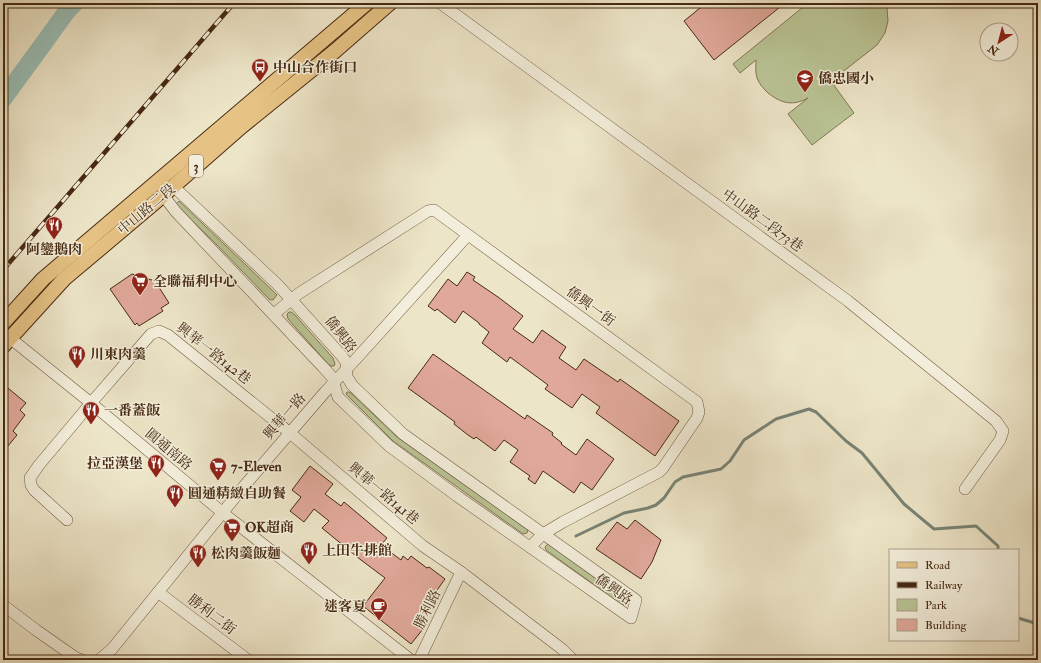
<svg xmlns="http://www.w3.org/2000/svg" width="1041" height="663" font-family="'IM FELL Double Pica','Noto Serif TC',serif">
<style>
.green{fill:#bac495;stroke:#807754}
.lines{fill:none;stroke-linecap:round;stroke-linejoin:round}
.stream{stroke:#788375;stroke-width:3}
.river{stroke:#99bfb6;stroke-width:18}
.building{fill:#e0a89a;stroke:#472a13}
.minor-casing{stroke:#705940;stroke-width:12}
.major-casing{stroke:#472a13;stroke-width:16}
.minor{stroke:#f3eedb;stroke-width:11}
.major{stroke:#e6c284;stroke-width:14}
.rail-casing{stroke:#472a13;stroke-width:4.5}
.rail{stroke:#f3eedb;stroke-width:3;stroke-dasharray:9;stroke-linecap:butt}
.labels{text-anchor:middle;stroke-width:3;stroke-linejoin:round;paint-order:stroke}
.shield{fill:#f3eedb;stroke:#7b654f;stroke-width:1}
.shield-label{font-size:13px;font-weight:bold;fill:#472a13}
.poi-label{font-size:14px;font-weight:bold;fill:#472a13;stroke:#f3eedb;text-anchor:start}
.street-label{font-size:14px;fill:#472a13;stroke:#f3eedb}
</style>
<rect width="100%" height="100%" fill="#ede5c8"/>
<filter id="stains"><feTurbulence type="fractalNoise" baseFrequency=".005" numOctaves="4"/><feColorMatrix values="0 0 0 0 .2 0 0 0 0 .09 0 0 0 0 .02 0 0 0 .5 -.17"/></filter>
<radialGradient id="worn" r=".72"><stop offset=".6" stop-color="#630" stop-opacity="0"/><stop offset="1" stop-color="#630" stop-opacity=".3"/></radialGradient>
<g class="green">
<path d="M808,3H884L887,8L888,21L885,33L877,45L831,81L854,113L812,145L788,114L808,98C793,106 782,104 768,93C764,89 759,84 757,78C755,72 756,66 756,60L740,73L733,64Z"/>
<path d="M179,201L273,291L277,295L273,300H271L269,299L217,245L178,207L176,204Z"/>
<path d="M289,312H291L294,314L333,358L335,364L334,366H331L328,364L288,319L287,314Z"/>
<path d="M347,392H349L351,393L397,437L528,530L527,533L523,534L393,441L346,394Z"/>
<path d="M548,544L626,600V603L623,605L618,602L546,550L545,547Z"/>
</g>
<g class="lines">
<g class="stream">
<path d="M576,536L624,513L648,508L656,505L664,498L675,482L683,477L721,469L730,461L744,440L776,419L809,409L816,412L846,441L862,453L904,504L934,529L976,526L998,546V550"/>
<path d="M1018,618L1038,624"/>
</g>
<path class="river" d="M3,99L49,36L67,11L75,3"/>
</g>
<g class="building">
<path d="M696,3H785L714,60L684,21L700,8Z"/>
<path d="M467,272L475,277L473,280L498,297L523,316L513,329L533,343L542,330L566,347L559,358L576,370L584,359L618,382L620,379L679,421L655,456L596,413L600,407L582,394L572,408L545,389L548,385L510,357L507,362L482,343L489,332L479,324V323L463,311L455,323L437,309L435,311L428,306L448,279L457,286Z"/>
<path d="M132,274L155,281L169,303L161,308L163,311L139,326L137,323L135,325L110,289Z"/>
<path d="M433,354L525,419L527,415L553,433L552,435L562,443L561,444L576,455L587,439L614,459L592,490L581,482L574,493L543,471L535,484L528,479L530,476L510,462L518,450L504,440L495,451L476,437L474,439L468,435L454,424L455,422L408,388Z"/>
<path d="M3,384L26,403L20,410L25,415L13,431L17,435L3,452Z"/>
<path d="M310,466L333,484L325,494L341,506L344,502L387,538L381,545L401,560L403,556L408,560L411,556L427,568L429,567L445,579L435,593L437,594L419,617L427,624L411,644L363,606L385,578L361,560L322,528L329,521L314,509L304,522L290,511L301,497L292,490Z"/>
<path d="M635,520L661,540L652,562L641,579L596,549L617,522L627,529Z"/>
</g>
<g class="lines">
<g class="minor-casing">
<g id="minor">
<path d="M440,3L848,301L996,421L1003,431L1000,440L965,489"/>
<path d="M163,195L176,212L323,367L332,377L338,397L389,446L457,496L631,618L636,600L403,434L352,385L347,377L346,362L341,355L278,285L173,186"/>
<path d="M274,314L298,294L428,211L434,210L697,402L699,412L697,418L663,468L659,472L563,522L543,534L530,547"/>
<path d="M3,334L10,338L91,403L223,513L411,660"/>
<path d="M67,520L34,490L31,485L30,478L39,465L91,403L151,334L159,331L168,335L290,433L423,546L461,572L562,649L573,660"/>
<path d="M158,592L248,660"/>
<path d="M3,605L36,630L76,658L82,660"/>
<path d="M99,660L112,649L245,485L325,392L356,359L468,235"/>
<path d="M419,660L461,572"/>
</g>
</g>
<g class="major-casing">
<g id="major">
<path d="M3,323L43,279L367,3"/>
<path d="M3,346L64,279L159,199L241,127L335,51L390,3"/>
</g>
</g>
<use href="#minor" class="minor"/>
<use href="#major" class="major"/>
<g class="rail-casing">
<path id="rail" d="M3,270L234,3"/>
</g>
<use href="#rail" class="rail"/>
</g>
<defs>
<g id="bus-pin" transform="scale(0.9)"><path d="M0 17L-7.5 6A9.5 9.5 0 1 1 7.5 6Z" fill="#8f2418" stroke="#f3eedb"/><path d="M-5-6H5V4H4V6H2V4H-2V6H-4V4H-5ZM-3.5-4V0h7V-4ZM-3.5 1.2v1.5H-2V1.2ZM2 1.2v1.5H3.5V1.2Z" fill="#fff"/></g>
<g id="school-pin" transform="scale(0.9)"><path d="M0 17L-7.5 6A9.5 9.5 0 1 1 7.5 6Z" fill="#8f2418" stroke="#f3eedb"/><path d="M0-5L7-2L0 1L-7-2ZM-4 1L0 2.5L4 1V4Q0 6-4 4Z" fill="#fff"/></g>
<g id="restaurant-pin" transform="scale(0.9)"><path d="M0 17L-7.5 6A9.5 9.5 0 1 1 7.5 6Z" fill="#8f2418" stroke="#f3eedb"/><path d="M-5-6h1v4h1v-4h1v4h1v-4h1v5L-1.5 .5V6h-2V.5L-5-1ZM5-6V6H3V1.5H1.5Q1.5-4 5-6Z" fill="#fff"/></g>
<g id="supermarket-pin" transform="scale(0.9)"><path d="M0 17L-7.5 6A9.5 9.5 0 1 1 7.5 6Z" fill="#8f2418" stroke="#f3eedb"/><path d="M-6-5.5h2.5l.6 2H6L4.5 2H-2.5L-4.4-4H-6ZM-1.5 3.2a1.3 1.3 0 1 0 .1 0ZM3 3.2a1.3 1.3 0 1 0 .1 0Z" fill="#fff"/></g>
<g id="cafe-pin" transform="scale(0.9)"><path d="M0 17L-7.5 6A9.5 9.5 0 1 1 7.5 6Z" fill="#8f2418" stroke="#f3eedb"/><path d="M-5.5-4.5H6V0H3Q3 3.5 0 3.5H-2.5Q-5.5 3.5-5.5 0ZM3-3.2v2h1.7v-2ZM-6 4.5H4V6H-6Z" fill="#fff"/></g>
</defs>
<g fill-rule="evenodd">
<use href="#bus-pin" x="260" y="67"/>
<use href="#school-pin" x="805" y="78"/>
<use href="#restaurant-pin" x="54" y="225"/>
<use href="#supermarket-pin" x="140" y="281"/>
<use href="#restaurant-pin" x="77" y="354"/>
<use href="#restaurant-pin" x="91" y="410"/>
<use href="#restaurant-pin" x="156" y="463"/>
<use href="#supermarket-pin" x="218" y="466"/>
<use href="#restaurant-pin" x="175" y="493"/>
<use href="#supermarket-pin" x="232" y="527"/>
<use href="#restaurant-pin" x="309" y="550"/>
<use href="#restaurant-pin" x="198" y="553"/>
<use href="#cafe-pin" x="379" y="606"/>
</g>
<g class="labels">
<rect class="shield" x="189" y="155" width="14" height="22" rx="3"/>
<g class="shield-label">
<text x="196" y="171">3</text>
</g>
<g class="poi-label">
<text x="273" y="72">中山合作街口</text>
<text x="818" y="83">僑忠國小</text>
<text x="54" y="254" text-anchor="middle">阿鑾鵝肉</text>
<text x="153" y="286">全聯福利中心</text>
<text x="90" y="359">川東肉羹</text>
<text x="104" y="415">一番蓋飯</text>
<text x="143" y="468" text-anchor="end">拉亞漢堡</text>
<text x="231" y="471">7-Eleven</text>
<text x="188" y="498">圓通精緻自助餐</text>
<text x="245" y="532">OK超商</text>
<text x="322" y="555">上田牛排館</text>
<text x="211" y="558">松肉羹飯麵</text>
<text x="366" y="611" text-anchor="end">迷客夏</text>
</g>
<g class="street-label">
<text transform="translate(146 209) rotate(-40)" y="5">中山路二段</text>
<text transform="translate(763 220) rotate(36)" y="5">中山路二段73巷</text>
<text transform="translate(591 306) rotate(36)" y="5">僑興一街</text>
<text transform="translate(341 334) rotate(52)" y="5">僑興路</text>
<text transform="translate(214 353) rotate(38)" y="5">興華一路142巷</text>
<text transform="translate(284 416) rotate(-49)" y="5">興華一路</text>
<text transform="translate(169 449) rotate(40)" y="5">圓通南路</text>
<text transform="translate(384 493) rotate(40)" y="5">興華一路141巷</text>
<text transform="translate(614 589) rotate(35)" y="5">僑興路</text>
<text transform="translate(427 609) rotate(-64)" y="5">勝利路</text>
<text transform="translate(212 614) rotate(37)" y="5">勝利二街</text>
</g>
</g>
<rect width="1041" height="663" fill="none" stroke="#ede5c8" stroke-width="16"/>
<rect x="4" y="4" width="1033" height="655" fill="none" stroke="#472a13" stroke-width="2"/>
<rect x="8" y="8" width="1025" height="647" fill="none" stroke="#472a13"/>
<rect x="889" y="549" width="130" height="92" fill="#f3eedb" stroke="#aea08b"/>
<rect x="897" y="562" width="20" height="6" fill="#e6c284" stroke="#aea08b"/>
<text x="925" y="569" font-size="12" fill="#472a13">Road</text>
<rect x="897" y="582" width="20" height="6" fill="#472a13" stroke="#aea08b"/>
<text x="925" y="589" font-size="12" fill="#472a13">Railway</text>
<rect x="897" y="599" width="20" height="12" fill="#bac495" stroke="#aea08b"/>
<text x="925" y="609" font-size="12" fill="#472a13">Park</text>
<rect x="897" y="619" width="20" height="12" fill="#e0a89a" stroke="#aea08b"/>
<text x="925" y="629" font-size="12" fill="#472a13">Building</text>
<g transform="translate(999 42) rotate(216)"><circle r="19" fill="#f3eedb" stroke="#aea08b"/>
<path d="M0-3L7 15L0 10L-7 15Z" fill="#8f2418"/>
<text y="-6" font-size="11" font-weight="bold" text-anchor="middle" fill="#472a13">N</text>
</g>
<rect width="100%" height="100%" filter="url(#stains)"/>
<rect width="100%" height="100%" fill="url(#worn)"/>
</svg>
